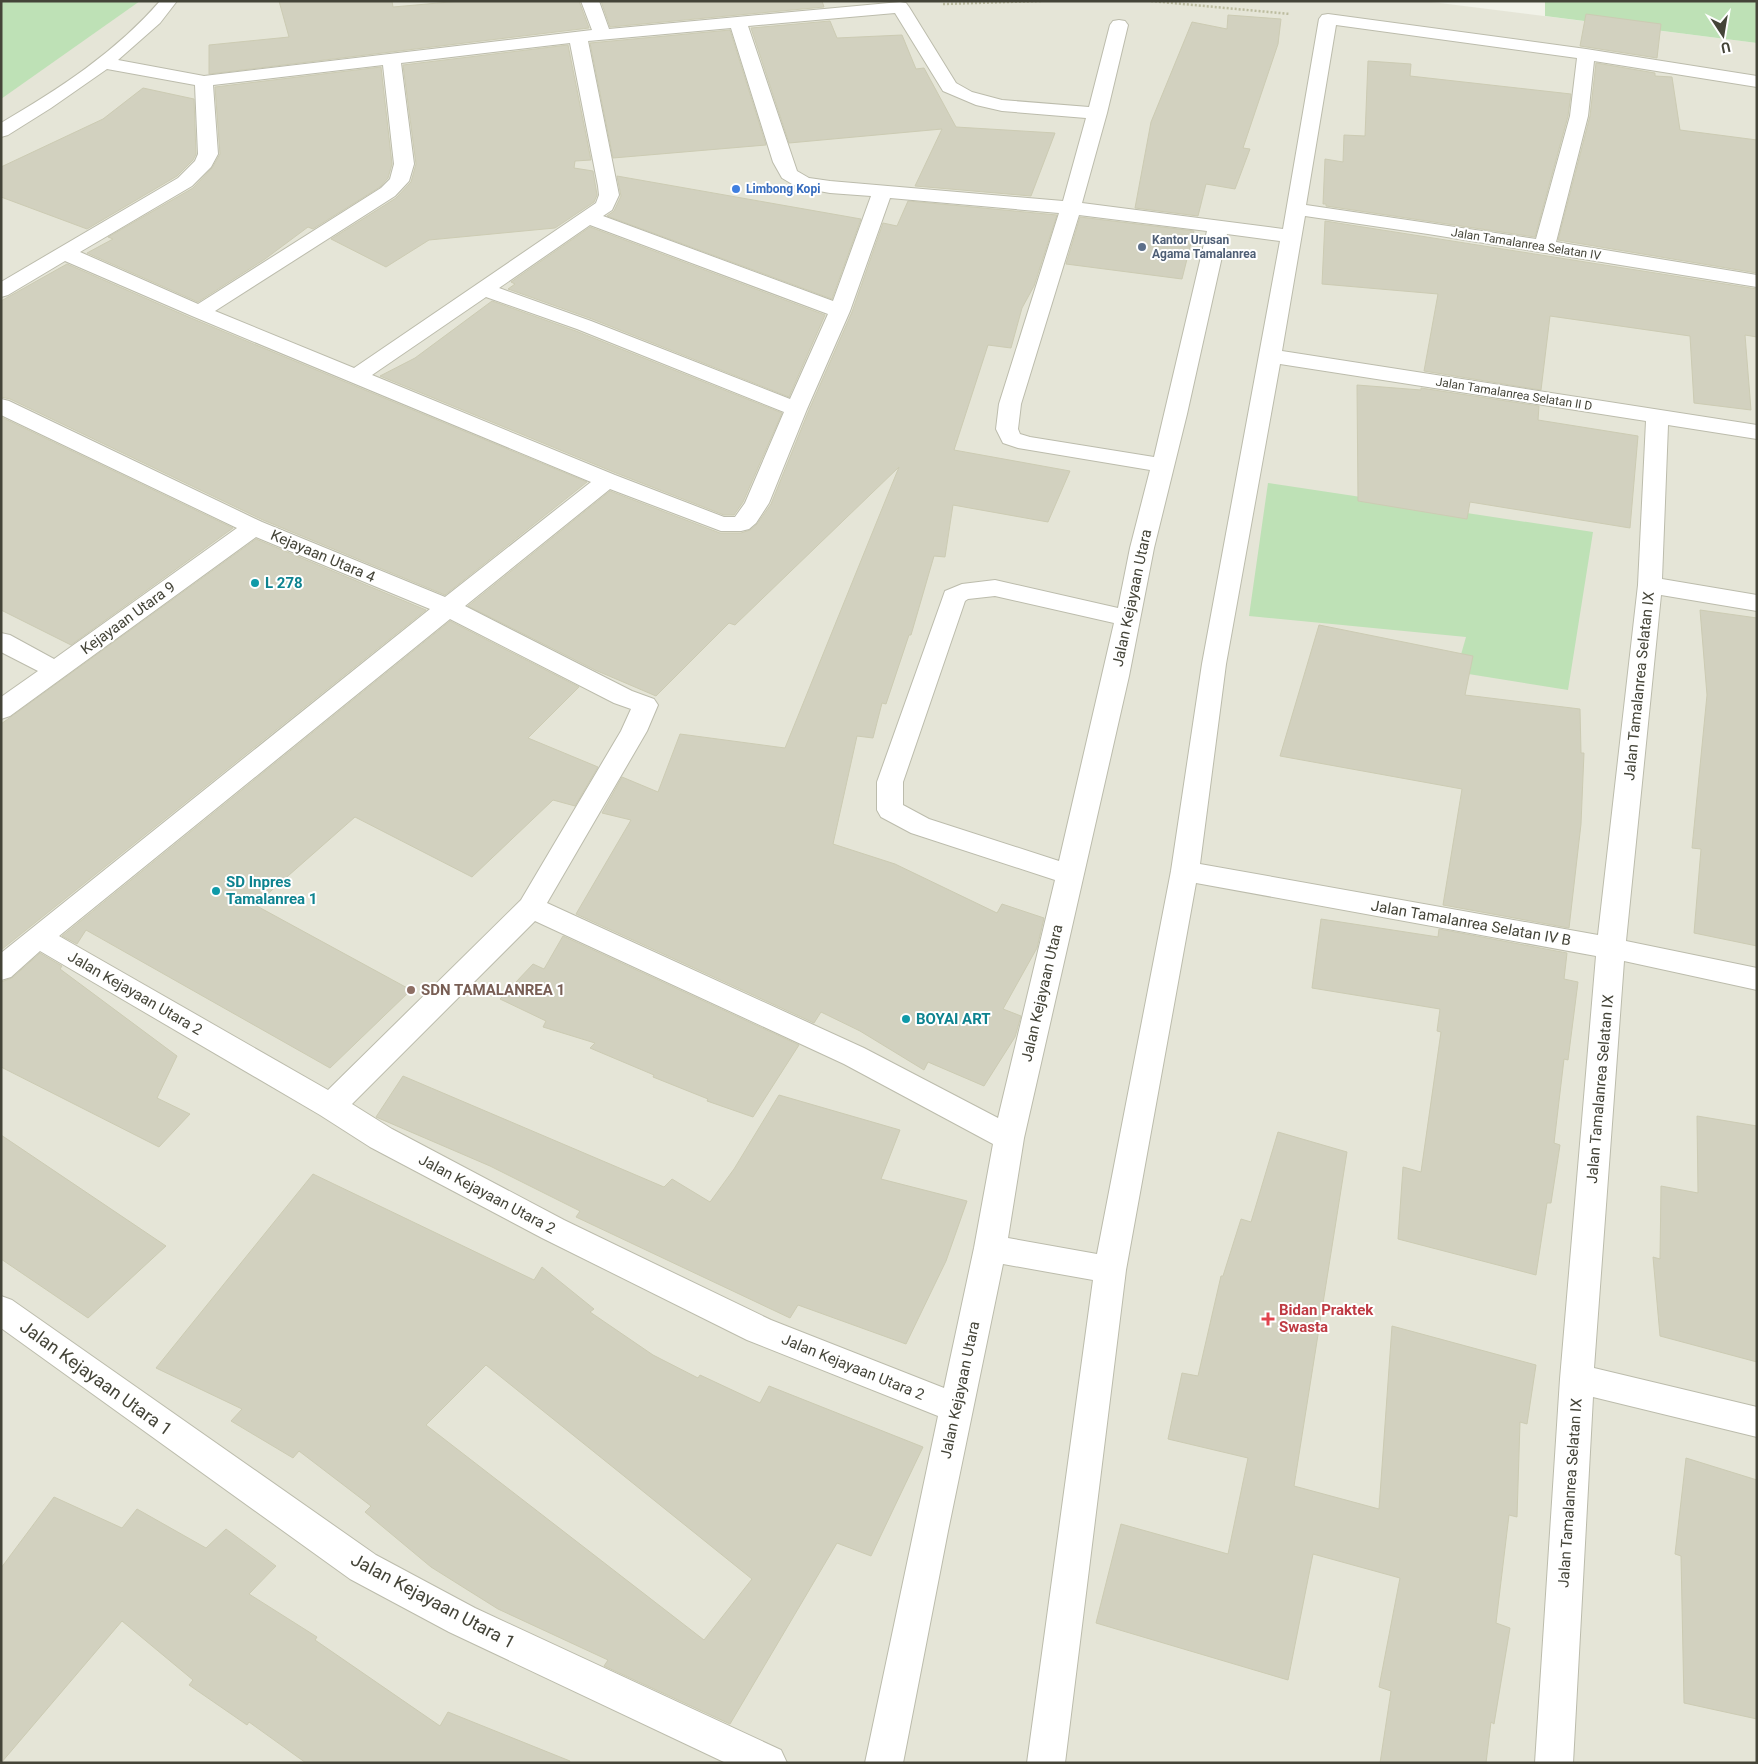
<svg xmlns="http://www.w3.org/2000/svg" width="1758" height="1764" font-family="Roboto,sans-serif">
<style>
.residential{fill:#e5e5d7}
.green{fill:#bee1b6}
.building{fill:#d2d1bf;stroke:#cccbb3;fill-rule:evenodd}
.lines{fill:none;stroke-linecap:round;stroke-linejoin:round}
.street-casing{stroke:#bcbcac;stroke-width:2}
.path{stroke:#bcbc9f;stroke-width:2.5;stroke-dasharray:2 2;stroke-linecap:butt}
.street{fill:#fff;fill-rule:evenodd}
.shop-dot{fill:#3f7fe0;stroke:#fff;stroke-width:2}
.service-dot{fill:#5c6f8a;stroke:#fff;stroke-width:2}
.culture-dot{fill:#0f9aa8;stroke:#fff;stroke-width:2}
.education-dot{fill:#8d6e63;stroke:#fff;stroke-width:2}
.health-dot{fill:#e0444e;stroke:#fff;stroke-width:2}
.labels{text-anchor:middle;stroke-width:4;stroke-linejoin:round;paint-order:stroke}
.far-shop-label{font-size:12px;font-weight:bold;fill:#366cbe;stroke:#fff;text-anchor:start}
.far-service-label{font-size:12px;font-weight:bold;fill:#4e5e75;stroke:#fff;text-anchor:start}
.far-street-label{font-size:12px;fill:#444438;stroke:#fff}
.street-label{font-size:15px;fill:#444438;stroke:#fff}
.culture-label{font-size:15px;font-weight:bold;fill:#0d838f;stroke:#fff;text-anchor:start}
.education-label{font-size:15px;font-weight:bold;fill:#785e54;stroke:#fff;text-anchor:start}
.health-label{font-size:15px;font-weight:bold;fill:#be3a42;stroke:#fff;text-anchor:start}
.near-street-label{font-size:18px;fill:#444438;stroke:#fff}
</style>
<rect width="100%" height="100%" fill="#f1f2e8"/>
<path class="residential" d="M1,1H1424L1757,43V1763H1Z"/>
<g class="green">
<path d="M1,1H140L1,99Z"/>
<path d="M1545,1H1757V43L1545,16Z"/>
<path d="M1268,483L1593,532L1568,690L1456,672L1466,637L1249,616Z"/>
</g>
<g class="building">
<path d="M279,1H392L393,7L461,1H579L589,28L209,74V45L289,37Z"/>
<path d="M601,1H822L824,7L610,27Z"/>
<path d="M1586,14L1661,24L1657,58L1580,46Z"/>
<path d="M1228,15L1281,19L1278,44L1243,148L1250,149L1235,189L1206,184L1198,216L1135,208L1151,122L1192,22L1227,29Z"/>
<path d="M830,21L837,38L902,35L916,69L924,68L956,127L1055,133L1031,196L915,186L942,129L789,143L751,28Z"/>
<path d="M730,30L766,145L613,158L590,43Z"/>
<path d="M568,45L591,160L575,161L574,168L593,171L597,195L594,202L555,228L429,240L386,267L331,239L396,198L411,182L416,164L403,65Z"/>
<path d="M1368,61L1411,64L1410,76L1571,94L1568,116L1535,237L1326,206V204H1323L1325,159L1343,162L1344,135L1365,136Z"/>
<path d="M1596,63L1655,73V76L1672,77L1680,130L1757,140V273L1558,240L1590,116Z"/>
<path d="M381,67L392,164L388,178L380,187L313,229L308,227L265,259L198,302L87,253L113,239L108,237L193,188L212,168L220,154L215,87Z"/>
<path d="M143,88L194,99L196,154L193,160L177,176L87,229L1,197V167L103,119Z"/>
<path d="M617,176L861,219L832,299L607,216L614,211L621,196Z"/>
<path d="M908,201L1057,215L1034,286L1022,308L1011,348L988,345L954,450L1070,471L1048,522L953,505L945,557L934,556L911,635H909L886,704L882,703L873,738L857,736L833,844L895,864L997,913L1002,904L1044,918L1037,948L1003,1009L1021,1016L1015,1037L984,1086L928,1062L924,1070L860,1031L821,1012L814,1023L576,914L631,820L602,813L622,777L658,792L680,734L785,748L899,467L735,625L729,623L656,696L595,670L468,606L610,491L720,533H741L750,530L757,524L771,504L809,410L852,312L883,223L897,226Z"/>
<path d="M1080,217L1194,231L1182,279L1066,264Z"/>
<path d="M1325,221L1757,289V337L1745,335L1751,410L1694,403L1690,336L1550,316L1541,390L1424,371L1438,294L1322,284Z"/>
<path d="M590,227L825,315L789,397L592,319L508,289L515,284L511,282Z"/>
<path d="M67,264L191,318L587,482L445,595L263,520L10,399L1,397V301Z"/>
<path d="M492,301L576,331L782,413L743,502L734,515H724L616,473L380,376L415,358Z"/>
<path d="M1357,385L1421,390V388L1539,406L1538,420L1638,436L1630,528L1470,502L1467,519L1358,501Z"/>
<path d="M1,417L233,528L71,645L1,610Z"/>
<path d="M256,539L426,610L1,950V724Z"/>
<path d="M1700,610L1757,618V946L1694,933L1701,849L1692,848L1707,695Z"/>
<path d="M450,621L579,687L528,738L598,767L575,806L553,800L472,877L355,817L255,905L411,990L330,1068L86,930L77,944L62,936Z"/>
<path d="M1319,625L1473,656L1465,695L1580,709L1581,753H1584L1581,824L1569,928L1443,905L1462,789L1280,756Z"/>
<path d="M1321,919L1438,937L1439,929L1567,953L1564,979L1578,982L1568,1060L1564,1059L1554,1143L1560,1145L1551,1203H1547L1536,1275L1398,1239L1403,1167L1421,1172L1441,1032L1437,1031L1440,1009L1312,988Z"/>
<path d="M563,936L799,1045L753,1117L707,1101L708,1099L653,1077L654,1075L590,1048L595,1043L543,1027L546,1021L500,999L533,964L544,969Z"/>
<path d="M40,953L62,966L60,969L177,1056L157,1098L190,1114L159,1147L1,1067V982L12,978Z"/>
<path d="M403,1076L664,1187L672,1179L710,1202L734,1169L779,1095L900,1130L881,1179L967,1201L946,1261L906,1344L798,1305L790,1318L576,1217L580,1211L490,1166L376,1117Z"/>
<path d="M1697,1116L1757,1126V1362L1660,1336L1653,1257L1660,1259L1661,1186L1698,1193Z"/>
<path d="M1278,1132L1347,1152L1294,1486L1379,1509L1392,1326L1536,1365L1527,1424L1520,1422L1517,1517L1509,1515L1496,1623L1510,1628L1494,1724L1491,1722L1486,1763H1380L1391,1691L1379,1687L1400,1578L1313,1554L1288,1680L1096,1623L1121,1524L1228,1554L1248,1458L1168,1439L1182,1373L1198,1376L1221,1276H1223L1241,1219L1251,1222Z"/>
<path d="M1,1135L166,1246L88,1318L1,1259Z"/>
<path d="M313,1174L534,1280L542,1267L594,1309L590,1312L653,1355L698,1378L700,1375L760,1403L769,1386L923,1447L871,1556L837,1543L730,1724L604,1666L608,1660L498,1609L431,1567L365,1512L371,1506L299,1451L293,1458L231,1421L242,1409L156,1368ZM486,1365L752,1579L704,1640L426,1425Z"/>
<path d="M1686,1458L1757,1480V1719L1684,1703L1681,1556L1675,1554Z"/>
<path d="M54,1497L122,1528L137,1509L206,1548L226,1529L276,1566L249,1594L317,1637L315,1640L440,1726L448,1712L570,1761L569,1763H306L249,1722L247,1725L189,1685L193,1680L122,1621L1,1763V1568Z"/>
</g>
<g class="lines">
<g class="street-casing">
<g id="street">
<path d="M160,1H177L160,23L118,60L204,76L592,30L581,1H599L609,29L900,2L906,3L909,7L956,83L972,92L1002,100L1089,107L1110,25L1113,21L1119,20L1125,21L1128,25L1107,113L1082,203L1283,229L1319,19L1322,15L1328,14L1586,49L1757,76V87L1594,61L1588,116L1556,242L1757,275V287L1428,234L1305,216L1282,351L1757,425V439L1668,425L1662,579L1757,595V611L1661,595L1626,941L1757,968V990L1624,961L1594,1368L1757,1407V1437L1593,1397L1573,1763H1535L1560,1379L1596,956L1196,883L1126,1270L1065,1763H1027L1093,1280L1003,1264L948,1531L903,1763H865L938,1416L747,1340L542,1238L370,1147L320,1115L40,951L11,977L1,980V953L430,609L256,537L10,716L1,719V697L38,671L1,652V633L10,635L54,659L237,528L1,415V399L9,401L262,522L445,597L591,482L192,316L65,261L8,295L1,297V282L178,178L195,161L198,154L195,85L107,69L51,108L8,135L1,137V123C59,89 116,52 160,1ZM895,13L943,91L976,105L1002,111L1086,118L1063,201L830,181L809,178L797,171L748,26ZM1336,25L1577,58L1570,116L1536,239L1306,205ZM731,28L773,162L782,178L797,187L830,193L871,196L833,301L603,216L612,210L619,195L588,41ZM570,43L598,186L599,195L596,203L354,368L215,311L395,196L409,181L414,164L401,63ZM383,65L394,164L390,179L381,188L198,304L80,252L192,186L211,167L218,154L213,85ZM890,198L1059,213L999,404L996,429L1003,443L1018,448L1150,470L1130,548L1118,608L995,580L962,584L945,591L877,782V810L881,817L911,833L1055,880L998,1118L864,1048L547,903L647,731L658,705L654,699L632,691L465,606L610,489L721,531H741L749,529L756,523L769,503L807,409L850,311ZM1079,215L1207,231L1154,457L1030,437L1020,434L1018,429L1021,404ZM590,225L828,314L790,399L591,321L499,288ZM1227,234L1280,241L1202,664L1171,871L1097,1254L1008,1238L1024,1138L1129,676L1154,548L1187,414ZM486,297L577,329L784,412L745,503L735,517H724L615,475L372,375ZM1280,364L1646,421L1638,585L1598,935L1200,864L1226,664ZM995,596L1114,623L1059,861L929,819L903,805V782L965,601L968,599ZM450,619L614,703L631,709L621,731L521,900L328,1090L59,936ZM535,921L844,1064L993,1144L974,1248L944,1388L771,1320L564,1220L392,1129L352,1104Z"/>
<path d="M1,1296L12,1300L376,1555L475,1608L781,1750L787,1763H726L449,1632L350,1579L1,1328Z"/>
</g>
</g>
<g class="path">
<path d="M1151,1L1290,14"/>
<path d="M943,4L1041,1"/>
</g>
<use href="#street" class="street"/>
</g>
<circle class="shop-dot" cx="736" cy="189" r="5"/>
<circle class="service-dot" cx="1142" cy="247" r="5"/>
<g class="culture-dot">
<circle cx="255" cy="583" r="5"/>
<circle cx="216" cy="891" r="5"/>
<circle cx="906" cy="1019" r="5"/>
</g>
<circle class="education-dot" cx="411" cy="990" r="5"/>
<path class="health-dot" d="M1265.5 1311.5h5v5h5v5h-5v5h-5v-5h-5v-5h5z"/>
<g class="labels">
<g class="far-shop-label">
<text x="746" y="193">Limbong Kopi</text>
</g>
<g class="far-service-label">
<text x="1152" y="244">Kantor Urusan<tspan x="1152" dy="14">Agama Tamalanrea</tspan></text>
</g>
<g class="far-street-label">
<text transform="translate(1526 244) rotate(9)" y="4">Jalan Tamalanrea Selatan IV</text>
<text transform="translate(1514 394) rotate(9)" y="4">Jalan Tamalanrea Selatan II D</text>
</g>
<g class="street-label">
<text transform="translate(323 556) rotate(23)" y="5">Kejayaan Utara 4</text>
<text transform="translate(1132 598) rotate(-78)" y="5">Jalan Kejayaan Utara</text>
<text transform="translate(128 618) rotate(-36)" y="5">Kejayaan Utara 9</text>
<text transform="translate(1639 686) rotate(-84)" y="5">Jalan Tamalanrea Selatan IX</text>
<text transform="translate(1471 923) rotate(10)" y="5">Jalan Tamalanrea Selatan IV B</text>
<text transform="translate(135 993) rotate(30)" y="5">Jalan Kejayaan Utara 2</text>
<text transform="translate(1042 993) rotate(-77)" y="5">Jalan Kejayaan Utara</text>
<text transform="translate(1600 1089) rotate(-85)" y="5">Jalan Tamalanrea Selatan IX</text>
<text transform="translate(487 1194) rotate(28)" y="5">Jalan Kejayaan Utara 2</text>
<text transform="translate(853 1367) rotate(22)" y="5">Jalan Kejayaan Utara 2</text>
<text transform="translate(960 1390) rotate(-78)" y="5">Jalan Kejayaan Utara</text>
<text transform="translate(1570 1493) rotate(-86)" y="5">Jalan Tamalanrea Selatan IX</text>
</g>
<g class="culture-label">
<text x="265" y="588">L 278</text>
<text x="226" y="887">SD Inpres<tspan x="226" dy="17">Tamalanrea 1</tspan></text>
<text x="916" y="1024">BOYAI ART</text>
</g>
<g class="education-label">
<text x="421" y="995">SDN TAMALANREA 1</text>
</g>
<g class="health-label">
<text x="1279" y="1315">Bidan Praktek<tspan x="1279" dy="17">Swasta</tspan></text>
</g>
<g class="near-street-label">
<text transform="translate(96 1378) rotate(36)" y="6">Jalan Kejayaan Utara 1</text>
<text transform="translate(433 1601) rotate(28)" y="6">Jalan Kejayaan Utara 1</text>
</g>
</g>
<rect width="1758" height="1764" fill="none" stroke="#444438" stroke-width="5"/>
<g transform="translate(1723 35) rotate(168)" stroke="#ffffff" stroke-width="4" paint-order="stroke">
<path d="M0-4L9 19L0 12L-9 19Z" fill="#444438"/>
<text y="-8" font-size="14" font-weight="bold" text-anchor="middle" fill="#444438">U</text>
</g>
</svg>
